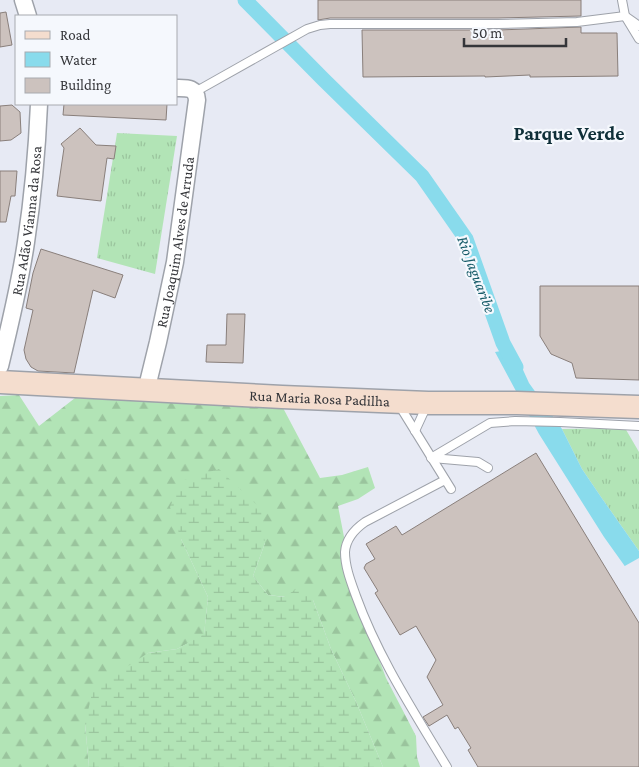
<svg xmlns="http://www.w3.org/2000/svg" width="639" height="767" font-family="'Crimson Pro',serif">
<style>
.grass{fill:url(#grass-tufts)}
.forest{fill:url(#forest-firs)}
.wetland{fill:url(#wetland-marsh)}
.water{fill:#89dbec}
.pier{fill:#e7eaf4}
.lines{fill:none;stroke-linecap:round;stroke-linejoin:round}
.canal{stroke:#89dbec;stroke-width:15}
.building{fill:#ccc2be;stroke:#897f7b}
.lane-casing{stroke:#9ea2aa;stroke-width:10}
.street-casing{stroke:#9ea2aa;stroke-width:19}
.secondary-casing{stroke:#9ea2aa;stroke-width:25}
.lane{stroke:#fff;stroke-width:8}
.street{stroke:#fff;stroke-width:16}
.secondary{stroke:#f4ddce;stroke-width:22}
.labels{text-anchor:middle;stroke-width:4.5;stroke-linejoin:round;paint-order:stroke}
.street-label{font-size:15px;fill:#35363a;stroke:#f5f8fd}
.water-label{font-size:16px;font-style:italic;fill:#185c69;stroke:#f5f8fd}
.district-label{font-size:20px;font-weight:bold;fill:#0f2f38;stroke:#f5f8fd}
</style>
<defs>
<pattern id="grass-tufts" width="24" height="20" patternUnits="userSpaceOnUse" patternTransform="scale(1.25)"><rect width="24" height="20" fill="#b2e4b6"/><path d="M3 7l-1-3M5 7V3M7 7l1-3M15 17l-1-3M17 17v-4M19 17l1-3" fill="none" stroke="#9ac49d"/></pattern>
<pattern id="forest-firs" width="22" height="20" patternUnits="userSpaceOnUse" patternTransform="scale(1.25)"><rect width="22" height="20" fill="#b2e4b6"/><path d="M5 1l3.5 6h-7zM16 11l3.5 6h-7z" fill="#9ac49d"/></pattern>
<pattern id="wetland-marsh" width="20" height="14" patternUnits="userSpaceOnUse" patternTransform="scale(1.25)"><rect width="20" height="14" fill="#b2e4b6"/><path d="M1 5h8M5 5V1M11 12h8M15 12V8" fill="none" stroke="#9ac49d"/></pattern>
</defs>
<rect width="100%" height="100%" fill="#e7eaf4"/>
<g class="grass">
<path d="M117,133L177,136L155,274L97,258Z"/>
<path d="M625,428L639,452V551L601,497L582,469L562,429Z"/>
</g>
<path class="forest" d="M19,395L39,426L75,398L282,406L320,478L342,475L368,467L375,488L358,499L338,506L345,542L363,616L386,678L416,736L417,757L420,767H383L357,704L331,649L313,600L268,595L253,576L265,543L181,539L208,597L204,635L177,649L148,653L85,724L89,767H0V396Z"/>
<path class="wetland" d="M219,469L262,510L265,543L253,576L268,595L284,597L298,588L313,600L331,649L357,704L383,767H89L85,724L93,689L148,653L177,649L204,634L208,597L181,539L170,507L181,481Z"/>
<path class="water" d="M507,350H514L529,383L562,429L582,469L601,497L639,551V586L604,537L539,434L495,352Z"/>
<path class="pier" d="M639,558V588L637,587L623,567Z"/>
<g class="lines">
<path class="canal" d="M245,0L323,79L422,176L466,239L503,343L516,367"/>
</g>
<g class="building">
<path d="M318,0H581V16L498,18H330L318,20Z"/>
<path d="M6,12L12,45L0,47V13Z"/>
<path d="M581,27V33H617L618,76L530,77V75L485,77V76L363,77L362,30H498Z"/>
<path d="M64,104H167L166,120L63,115Z"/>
<path d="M12,105L20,112L21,133L11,140L0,141V106Z"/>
<path d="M80,128L96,145L116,146L114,159L107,158L101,201L57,196L64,148L61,144Z"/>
<path d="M0,171H17L15,196H11L6,222H0Z"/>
<path d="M41,249L123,275L115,298L93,290L74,373L38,371L31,367L26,359L24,350L33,310L26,308L33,273Z"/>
<path d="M540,286H639V380L576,378L572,363L551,354L540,336Z"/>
<path d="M227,314H245L243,363L206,362L207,345H226Z"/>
<path d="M536,453L639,623V767H478L468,750L471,748L458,727L455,729L447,715L429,726L423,717L443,705L427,677L436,660L416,626L400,635L375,593L378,591L364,568L366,564L375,559L366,544L396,526L402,535Z"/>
</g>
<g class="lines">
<g class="lane-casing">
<g id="lane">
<path d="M622,0L625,16L639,39"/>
<path d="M195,92L307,29L320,25L330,24H498L577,22L625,16L639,26"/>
<path d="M399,405L451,489"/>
<path d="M415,431L427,405"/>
<path d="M431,458L490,423L515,421L560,422L639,426"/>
<path d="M432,458L478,462L488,468"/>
<path d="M445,480L365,522C355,529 346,538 345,552C345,567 351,582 356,596C378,657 414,712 447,767"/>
</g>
</g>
<g class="street-casing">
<g id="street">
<path d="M23,0L28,16"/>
<path id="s1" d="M0,366C10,325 20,283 26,242C33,196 37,150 39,104"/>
<path id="s2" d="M146,391L158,342L175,262L197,100C196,87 187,88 176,88"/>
</g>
</g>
<g class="secondary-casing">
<g id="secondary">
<path id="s3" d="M0,382L282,397L428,403H517L639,407"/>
</g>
</g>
<use href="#lane" class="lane"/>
<use href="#street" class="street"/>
<use href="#secondary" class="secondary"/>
</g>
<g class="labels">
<g class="street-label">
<text dy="5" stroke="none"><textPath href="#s1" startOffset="148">Rua Adão Vianna da Rosa</textPath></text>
<text dy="5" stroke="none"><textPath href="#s2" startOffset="152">Rua Joaquim Alves de Arruda</textPath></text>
<text dy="5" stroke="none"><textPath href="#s3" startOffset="320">Rua Maria Rosa Padilha</textPath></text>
</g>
<g class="water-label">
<text transform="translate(477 274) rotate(69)" y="6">Rio Jaguaribe</text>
</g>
<g class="district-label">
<text x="569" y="140">Parque Verde</text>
</g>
</g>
<rect x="15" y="15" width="162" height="90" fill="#f5f8fd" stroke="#a8aaaf"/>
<rect x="25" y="31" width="25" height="8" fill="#f4ddce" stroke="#a8aaaf"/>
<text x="60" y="40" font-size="15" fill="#35363a">Road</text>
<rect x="25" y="52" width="25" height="15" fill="#89dbec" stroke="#a8aaaf"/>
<text x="60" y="65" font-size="15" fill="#35363a">Water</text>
<rect x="25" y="78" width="25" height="15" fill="#ccc2be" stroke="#a8aaaf"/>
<text x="60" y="90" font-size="15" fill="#35363a">Building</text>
<path d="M464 38v8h102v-8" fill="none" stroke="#35363a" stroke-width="2.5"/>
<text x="472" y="38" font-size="15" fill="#35363a" stroke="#f5f8fd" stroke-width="4" paint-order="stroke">50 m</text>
</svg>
